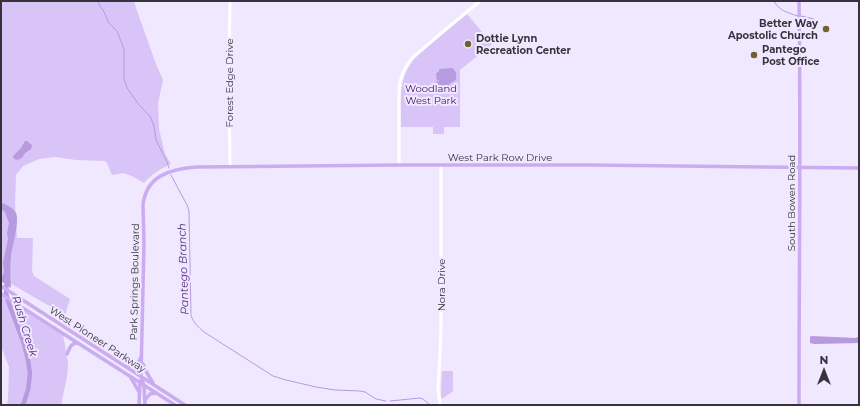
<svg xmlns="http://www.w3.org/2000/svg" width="860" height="406" font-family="Montserrat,sans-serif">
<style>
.green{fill:#d8c4f6}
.water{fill:#b79ae0}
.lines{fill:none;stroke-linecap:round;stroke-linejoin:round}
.stream{stroke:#b79ae0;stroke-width:1}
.river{stroke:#b79ae0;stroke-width:4.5}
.minor{stroke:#fff;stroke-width:3}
.major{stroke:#cbacf0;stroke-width:3.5}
.poi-dot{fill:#70612f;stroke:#f0e8fe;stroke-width:1.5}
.labels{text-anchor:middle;stroke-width:4;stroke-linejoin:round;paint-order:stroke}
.poi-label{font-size:10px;font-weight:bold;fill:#37333e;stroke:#f0e8fe;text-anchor:start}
.street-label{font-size:10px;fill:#37333e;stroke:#f0e8fe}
.park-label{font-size:10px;fill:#401567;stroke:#f0e8fe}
.water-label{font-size:11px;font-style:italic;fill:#542c7e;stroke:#f0e8fe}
</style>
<rect width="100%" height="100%" fill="#f0e8fe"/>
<g class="green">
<path d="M1,1H134L136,8L156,64L163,80L158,103L159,129L165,154L171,164C160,169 152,174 144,183L132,176L123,173L112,175L107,163L105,161L76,160L55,157L39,159L23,166L16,175L15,203L17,238H33L32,271L34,276L70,299L65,315L1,278Z"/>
<path d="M467,14L492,44L460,70V127H444V134H433V127H401C401,98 397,77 418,55Z"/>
<path d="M1,297L63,334L68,364L67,377L61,405H7L8,398L9,367L1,346Z"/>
<path d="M442,371H453V391L442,399L441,396Z"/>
</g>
<g class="water">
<path d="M452,68C456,70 457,76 456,80L449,84V89L445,91L444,87L440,86H437L436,82L439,81V80L437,81L436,73L439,72V69Z"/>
<path d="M25,141H27L32,145L31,149L25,153L22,158C18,160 15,161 13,157L14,155L21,148Z"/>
<path d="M1,202C6,205 14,208 16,213C20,221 12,247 11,256C10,267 10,277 11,288L1,281V279L4,272L3,263L8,239L7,233L9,223L5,212L1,209Z"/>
<path d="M811,336L856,338L857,337L859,338V343L814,344L810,343V337Z"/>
</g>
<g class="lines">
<g class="stream">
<path d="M98,1L100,6L103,10L109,23L117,31L124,49V78L127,88L139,105L150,116L154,126L156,140L167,162L169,168"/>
<path d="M774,1C778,10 788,13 798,16"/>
<path d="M801,16L814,19"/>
<path d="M171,175L187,205L189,211L191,316C194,323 198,327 204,332L273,376L286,380L316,387L335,390L360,391L365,392L376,399L386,401"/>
<path d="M390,401L420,398L423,399L430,405"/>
</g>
<path class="river" d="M7,280L6,293L8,301L24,344L28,360L30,374L28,390L23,405"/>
<g class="minor">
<path d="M399,165V93L400,82L403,72L411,59L440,34L480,1"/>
<path d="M230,166L229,76L230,1"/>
<path d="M440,405L438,388L440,356L441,326V165"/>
</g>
<g class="major">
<path d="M1,286L185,405"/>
<path d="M1,294L175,405"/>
<path d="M67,354C70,348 70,344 77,343"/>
<path d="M143,364L147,373L153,383"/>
<path d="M126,366C136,367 137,365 141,357"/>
<path d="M131,378L139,392"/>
<path d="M145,400L150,394L156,393"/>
<path d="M139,405L140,381"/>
<path d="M145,405L144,386L141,376L144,243L143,205C146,176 170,169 196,167L399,165H591L859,168"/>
<path d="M799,405C799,270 801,136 799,1"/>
</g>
</g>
<g class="poi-dot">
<circle cx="826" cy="29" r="4"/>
<circle cx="468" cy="44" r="4"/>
<circle cx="754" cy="55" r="4"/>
</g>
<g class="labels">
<g class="poi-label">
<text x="818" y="27" text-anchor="end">Better Way<tspan x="818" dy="12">Apostolic Church</tspan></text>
<text x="476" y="42">Dottie Lynn<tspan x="476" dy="12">Recreation Center</tspan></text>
<text x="762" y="53">Pantego<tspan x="762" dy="12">Post Office</tspan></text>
</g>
<g class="street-label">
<text transform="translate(229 83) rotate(-90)" y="4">Forest Edge Drive</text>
<text x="500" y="161">West Park Row Drive</text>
<text transform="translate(791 203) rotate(-90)" y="4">South Bowen Road</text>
<text transform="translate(134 282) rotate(-89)" y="4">Park Springs Boulevard</text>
<text transform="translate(441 285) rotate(-90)" y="4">Nora Drive</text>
<text transform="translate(98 339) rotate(33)" y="4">West Pioneer Parkway</text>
</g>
<g class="park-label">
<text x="431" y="92">Woodland<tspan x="431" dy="12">West Park</tspan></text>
</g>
<g class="water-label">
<text transform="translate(183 269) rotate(-92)" y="4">Pantego Branch</text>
<text transform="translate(25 326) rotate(73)" y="4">Rush Creek</text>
</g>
</g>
<rect width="860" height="406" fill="none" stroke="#37333e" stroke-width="4"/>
<g transform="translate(824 370)" stroke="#f0e8fe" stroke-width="3" paint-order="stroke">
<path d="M0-3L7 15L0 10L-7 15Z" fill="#37333e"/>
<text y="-6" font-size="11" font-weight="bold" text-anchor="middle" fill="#37333e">N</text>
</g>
</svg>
